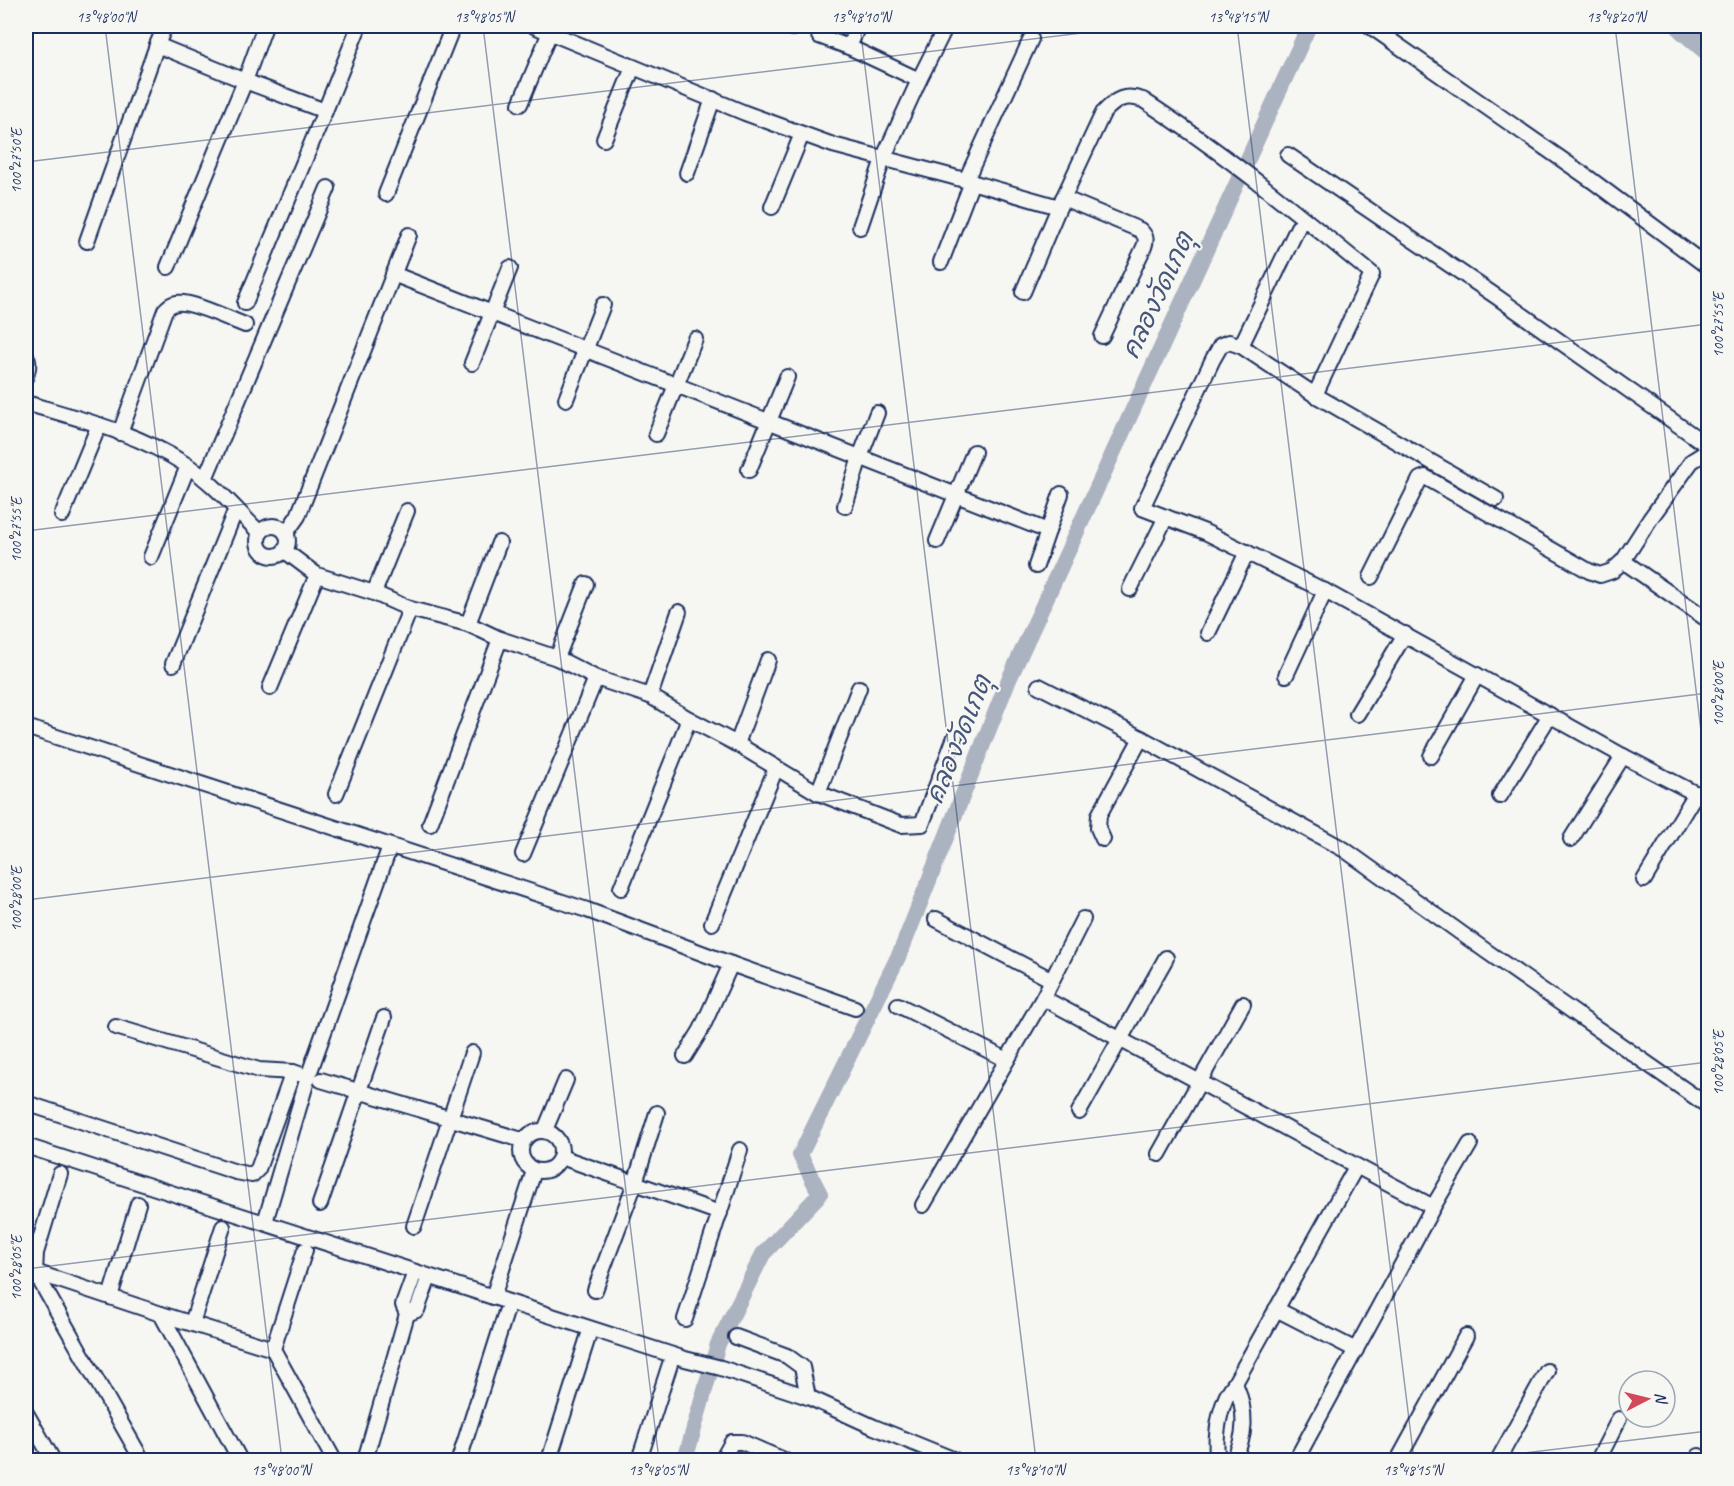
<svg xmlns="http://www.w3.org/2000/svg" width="1734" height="1486" font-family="Caveat,'Playpen Sans Thai',sans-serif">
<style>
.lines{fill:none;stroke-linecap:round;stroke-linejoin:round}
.canal{stroke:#abb2c0;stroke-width:16}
.river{stroke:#abb2c0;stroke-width:30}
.minor-casing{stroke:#1b2f5e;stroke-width:18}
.minor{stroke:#f6f6f2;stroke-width:14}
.ticks{fill:none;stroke:#1b2f5e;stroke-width:1.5;stroke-opacity:0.45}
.labels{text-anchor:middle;stroke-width:4.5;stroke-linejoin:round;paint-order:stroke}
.water-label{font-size:26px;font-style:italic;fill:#46567b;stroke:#f6f6f2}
.neatline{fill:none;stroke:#1b2f5e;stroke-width:2}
.ticks-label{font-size:15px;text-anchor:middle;fill:#1b2f5e}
</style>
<rect width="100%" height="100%" fill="#f6f6f2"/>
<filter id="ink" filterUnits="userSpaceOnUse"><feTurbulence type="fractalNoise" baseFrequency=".0167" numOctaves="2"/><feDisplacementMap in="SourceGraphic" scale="12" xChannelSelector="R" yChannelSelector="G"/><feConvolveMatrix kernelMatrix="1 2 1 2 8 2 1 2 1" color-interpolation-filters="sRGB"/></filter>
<g filter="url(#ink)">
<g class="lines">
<path class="canal" d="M685,1460L718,1344L763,1254L820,1194L800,1155L901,951L1006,686L1309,26"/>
<path class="river" d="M1686,26L1708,45"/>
<g class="minor-casing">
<g id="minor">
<path d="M165,26L157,45L245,81L325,111"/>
<path d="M534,26L745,113L833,145L950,176L1059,207L1103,113C1116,99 1124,94 1143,100C1224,153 1298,213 1372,274L1315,395"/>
<path d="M787,26L792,28L793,26"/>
<path d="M1370,26L1590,179L1708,267"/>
<path d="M819,36L849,47L919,80L883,159L860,227"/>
<path d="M849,47L858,26"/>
<path d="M919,80L946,26"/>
<path d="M520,104L550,32"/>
<path d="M604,139L633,67"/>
<path d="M1288,155L1497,297L1708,446"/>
<path d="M687,173L713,99"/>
<path d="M966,180L1031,39"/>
<path d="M386,194L453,26"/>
<path d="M1063,198L1140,230C1146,236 1147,239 1144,247L1102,336"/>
<path d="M772,207L802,134"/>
<path d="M87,241L157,45"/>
<path d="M941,262L972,182"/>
<path d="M168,267L245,81L265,26"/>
<path d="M393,274L1048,531L1036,566"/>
<path d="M1023,292L1059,207"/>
<path d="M245,303L325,111L359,26"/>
<path d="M1241,346L1298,227"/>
<path d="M26,356C30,362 28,369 26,376"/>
<path d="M472,363L510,268"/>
<path d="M566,399L603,305"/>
<path d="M26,403C80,419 137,433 185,464C213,482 236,510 260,533"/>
<path d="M120,433L165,310C169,306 171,304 177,303C192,301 229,319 245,325"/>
<path d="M656,434L695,339"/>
<path d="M749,470L787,377"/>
<path d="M205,479L328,188"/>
<path d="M1496,499L1315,395L1241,346L1229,342L1221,345L1213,359L1142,508L1205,532L1325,591L1623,756L1708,800"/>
<path d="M845,506L860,457L877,413"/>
<path d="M62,515L99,425"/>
<circle cx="273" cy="541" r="15"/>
<path d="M1048,531L1061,494"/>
<path d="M286,533L298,516L409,235"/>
<path d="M937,541L974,452"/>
<path d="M285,551L317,575L374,593L410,609L468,624L500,639"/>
<path d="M151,557L188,466"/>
<path d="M1623,561L1708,620"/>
<path d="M1371,577L1420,479L1425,477L1589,571L1600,575L1612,571L1623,561L1650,519L1692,461L1708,451"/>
<path d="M1130,589L1166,517"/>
<path d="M374,593L407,511"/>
<path d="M468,624L499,543"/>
<path d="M1208,633L1247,552"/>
<path d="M557,658L586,584"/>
<path d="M173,664L236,509"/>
<path d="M1286,675L1325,591"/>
<path d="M1039,686L1141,738L1345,850L1486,951L1708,1106"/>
<path d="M270,688L317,575"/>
<path d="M650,696L679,612"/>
<path d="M1357,714L1405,634"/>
<path d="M26,727L587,910L731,964L855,1008"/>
<path d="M737,744L768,660"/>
<path d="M1431,756L1477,675"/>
<path d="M818,793L859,688"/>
<path d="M336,794L410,609"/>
<path d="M1500,796L1550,715"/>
<path d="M430,824L500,639L557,658L596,678L650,696L689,719L737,744L818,793L901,825L922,824L955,737"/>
<path d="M1103,839L1098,828L1099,815L1141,738"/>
<path d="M1571,839L1623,756"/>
<path d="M523,854L596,678"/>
<path d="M1644,880L1696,793"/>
<path d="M621,888L689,719"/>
<path d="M936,919L1052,980"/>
<path d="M712,923L776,768"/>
<path d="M1043,998L1433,1207"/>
<path d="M898,1005L1007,1060"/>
<path d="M116,1027L259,1070L293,1072L299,1074"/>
<path d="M685,1056L701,1030L731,964"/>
<path d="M321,1080L522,1140"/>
<path d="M26,1103L236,1172L252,1175L258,1169L293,1072"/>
<path d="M1079,1112L1166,958"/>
<path d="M545,1130L566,1080"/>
<circle cx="541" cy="1151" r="20"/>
<path d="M26,1146L685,1359L721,1368L808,1397L874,1427L955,1460"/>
<path d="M1159,1154L1243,1004"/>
<path d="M561,1157L720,1213"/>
<path d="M60,1174L36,1253L35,1272L142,1460"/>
<path d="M320,1204L384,1018"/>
<path d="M923,1205L1043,998L1083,919"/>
<path d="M265,1222L308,1077L390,846"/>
<path d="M414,1226L472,1053"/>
<path d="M305,1250L273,1349L334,1460"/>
<path d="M35,1272L161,1314L273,1349"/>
<path d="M595,1290L635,1183L657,1113"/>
<path d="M110,1297L138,1204"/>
<path d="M493,1297L534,1171"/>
<path d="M1276,1309L1356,1350"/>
<path d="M161,1314L240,1460"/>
<path d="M407,1314L417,1310L429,1277"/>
<path d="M685,1319L740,1150"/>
<path d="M192,1323L223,1227"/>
<path d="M736,1337L787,1356L802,1367L808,1397"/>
<path d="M1235,1383L1356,1167"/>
<path d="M26,1413L53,1460"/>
<path d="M365,1460L407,1314L403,1305L415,1272"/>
<path d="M459,1460L506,1312"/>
<path d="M549,1460L588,1337"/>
<path d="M639,1460L670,1364"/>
<path d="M722,1460L732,1442H742L784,1460"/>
<path d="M1219,1460C1213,1446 1219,1414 1225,1400C1227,1394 1231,1388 1235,1383C1246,1409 1247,1436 1233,1460"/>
<path d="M1296,1460L1433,1207L1470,1144"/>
<path d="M1398,1460L1466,1336"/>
<path d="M1498,1460L1547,1371"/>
<path d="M1598,1460L1619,1419"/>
<path d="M1697,1460L1699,1456"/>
</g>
</g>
<use href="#minor" class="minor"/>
</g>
</g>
<path class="ticks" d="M105,26L282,1460M483,26L659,1460M860,26L1036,1460M1237,26L1414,1460M1615,26L1708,788M26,162L1139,26M26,531L1708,324M26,900L1708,693M26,1269L1708,1062M1466,1460L1708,1431"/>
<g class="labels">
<g class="water-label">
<text transform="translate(1157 295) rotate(-65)" y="9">คลองวัดเกตุ</text>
<text transform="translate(958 739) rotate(-68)" y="9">คลองวัดเกตุ</text>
</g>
</g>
<rect width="1734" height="1486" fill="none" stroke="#f6f6f2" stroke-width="66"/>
<g transform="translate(1647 1399) rotate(83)"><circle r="28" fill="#f6f6f2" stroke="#9ea6b7" stroke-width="1.5"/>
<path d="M0-4.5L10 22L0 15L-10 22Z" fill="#d1495b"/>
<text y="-9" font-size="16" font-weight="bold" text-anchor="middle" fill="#1b2f5e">N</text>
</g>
<rect x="33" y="33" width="1668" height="1420" class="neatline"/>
<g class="ticks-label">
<text x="106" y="22">13°48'00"N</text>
<text x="484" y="22">13°48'05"N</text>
<text x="861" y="22">13°48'10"N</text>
<text x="1238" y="22">13°48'15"N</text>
<text x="1616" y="22">13°48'20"N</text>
<text transform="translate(16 161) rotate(-90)" y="5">100°27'50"E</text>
<text transform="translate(1718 325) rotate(-90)" y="5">100°27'55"E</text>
<text transform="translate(16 530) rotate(-90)" y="5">100°27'55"E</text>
<text transform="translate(1718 694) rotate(-90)" y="5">100°28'00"E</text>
<text transform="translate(16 899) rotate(-90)" y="5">100°28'00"E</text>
<text transform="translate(1718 1063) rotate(-90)" y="5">100°28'05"E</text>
<text transform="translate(16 1268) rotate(-90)" y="5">100°28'05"E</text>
<text x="281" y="1475">13°48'00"N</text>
<text x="658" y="1475">13°48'05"N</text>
<text x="1035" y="1475">13°48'10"N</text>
<text x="1413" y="1475">13°48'15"N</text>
</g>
</svg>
